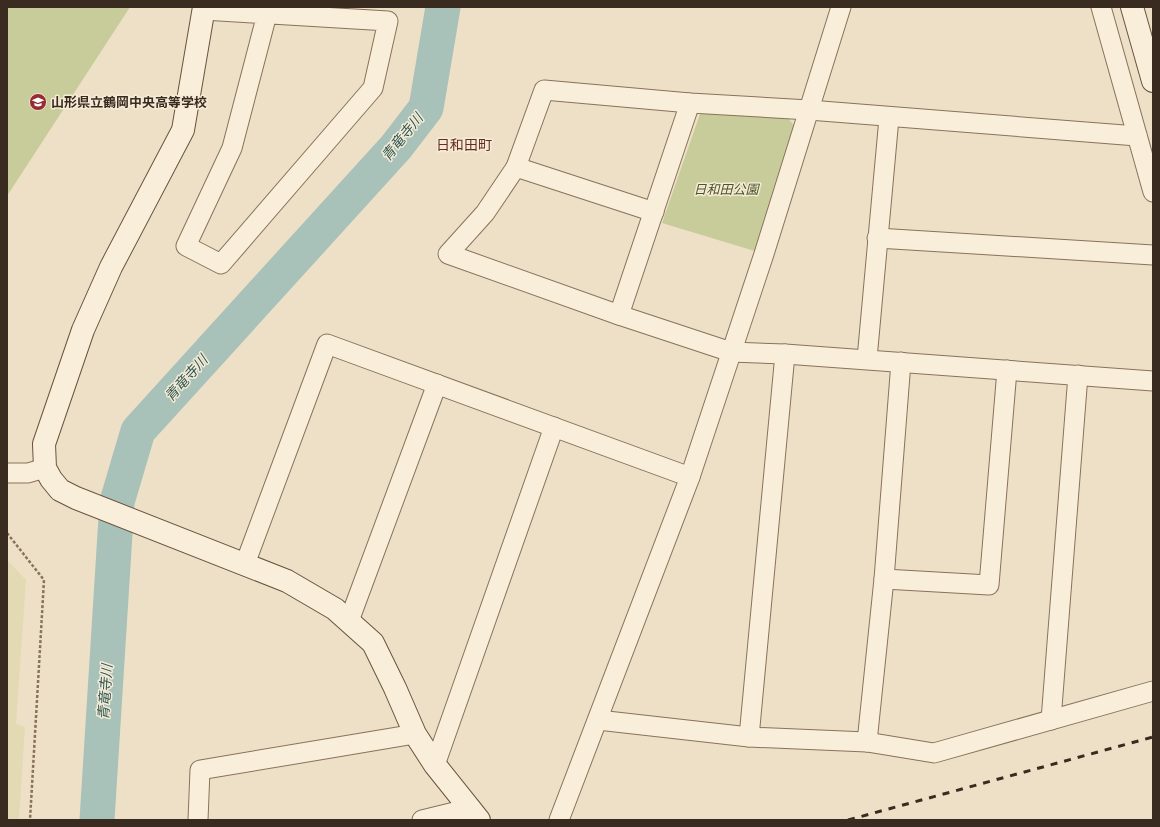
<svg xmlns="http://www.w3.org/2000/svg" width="1160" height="827" font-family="'Roboto Serif','Noto Sans JP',serif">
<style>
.farmland{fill:#e3dab4}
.green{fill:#c8cc9a}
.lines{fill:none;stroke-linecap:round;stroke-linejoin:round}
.river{stroke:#a8c1b9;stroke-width:35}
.street-casing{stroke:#89725c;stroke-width:21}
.secondary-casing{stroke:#6a533f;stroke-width:24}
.path{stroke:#89725c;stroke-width:2.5;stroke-dasharray:3 2;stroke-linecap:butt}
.street{stroke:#f8eed9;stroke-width:19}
.secondary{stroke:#f8eed9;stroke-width:22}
.rail{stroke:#392b20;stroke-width:3;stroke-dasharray:7 7;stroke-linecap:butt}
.labels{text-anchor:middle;stroke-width:3;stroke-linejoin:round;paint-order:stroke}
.poi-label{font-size:13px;font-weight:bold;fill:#392b20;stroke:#f5ebd6;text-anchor:start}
.park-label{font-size:13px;font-style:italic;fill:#4b5527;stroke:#f5ebd6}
.water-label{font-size:14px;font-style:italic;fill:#2f5854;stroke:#f5ebd6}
.neighbourhood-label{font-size:14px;fill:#652c20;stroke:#f5ebd6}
</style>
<rect width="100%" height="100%" fill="#ede0c6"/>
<path class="farmland" d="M7,560L26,580L16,724L25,727L19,820H7Z"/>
<g class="green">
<path d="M7,7H130L7,196Z"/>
<path d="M701,111L788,118L795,127L758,252L662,223Z"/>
</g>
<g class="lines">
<path class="river" d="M97,820L117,502L138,431L396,147L426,108L443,7"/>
<g class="street-casing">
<g id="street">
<path d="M1101,7L1153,192"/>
<path d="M203,10L388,21L373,88L221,264L186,246L232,148L267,14"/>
<path d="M1137,136L809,110L690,103L544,90L516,167L485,213L448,254L619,315L731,352L785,354L1153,381"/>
<path d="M516,167L654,212"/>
<path d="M877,238L1153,255"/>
<path d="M619,315L690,103"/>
<path d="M867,359L889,118"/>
<path d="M7,473H28L45,468"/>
<path d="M245,564L327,344L690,477"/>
<path d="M884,579L989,585L1007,370"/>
<path d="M349,621L437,384"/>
<path d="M598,720L749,737L867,742L934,753L1153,691"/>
<path d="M1051,720L1078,375"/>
<path d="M749,737L785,354"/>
<path d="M867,742L884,579L901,362"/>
<path d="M435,765L554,427"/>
<path d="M198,820L200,770L415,734"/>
<path d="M422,820L471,808"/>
<path d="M559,820L690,477L764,254L841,7"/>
</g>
</g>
<g class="secondary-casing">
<g id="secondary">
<path d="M204,7L183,130L111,267L83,330L44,444L45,468L51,479L60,490L76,498L287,581L335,609L373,643L395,688L415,734L435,765L479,820"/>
<path d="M1132,7L1153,81"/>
</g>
</g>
<path class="path" d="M7,533L44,580L30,820"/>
<use href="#street" class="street"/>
<use href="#secondary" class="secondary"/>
<path class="rail" d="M848,820L1153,737"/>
</g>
<defs>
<g id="school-disc" transform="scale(0.9)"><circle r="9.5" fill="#962d32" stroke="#f5ebd6"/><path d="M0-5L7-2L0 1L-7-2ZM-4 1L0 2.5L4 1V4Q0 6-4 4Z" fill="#fff"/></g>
</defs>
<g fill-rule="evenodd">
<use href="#school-disc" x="38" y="102"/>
</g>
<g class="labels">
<g class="poi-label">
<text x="51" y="107">山形県立鶴岡中央高等学校</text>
</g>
<g class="park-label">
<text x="726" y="194">日和田公園</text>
</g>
<g class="water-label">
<text transform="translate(402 137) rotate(-51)" y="5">青竜寺川</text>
<text transform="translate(186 378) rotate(-48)" y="5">青竜寺川</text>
<text transform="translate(105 692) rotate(-86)" y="5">青竜寺川</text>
</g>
<g class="neighbourhood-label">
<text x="464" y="150">日和田町</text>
</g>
</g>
<rect width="1160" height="827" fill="none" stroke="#392b20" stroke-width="16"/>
</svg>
